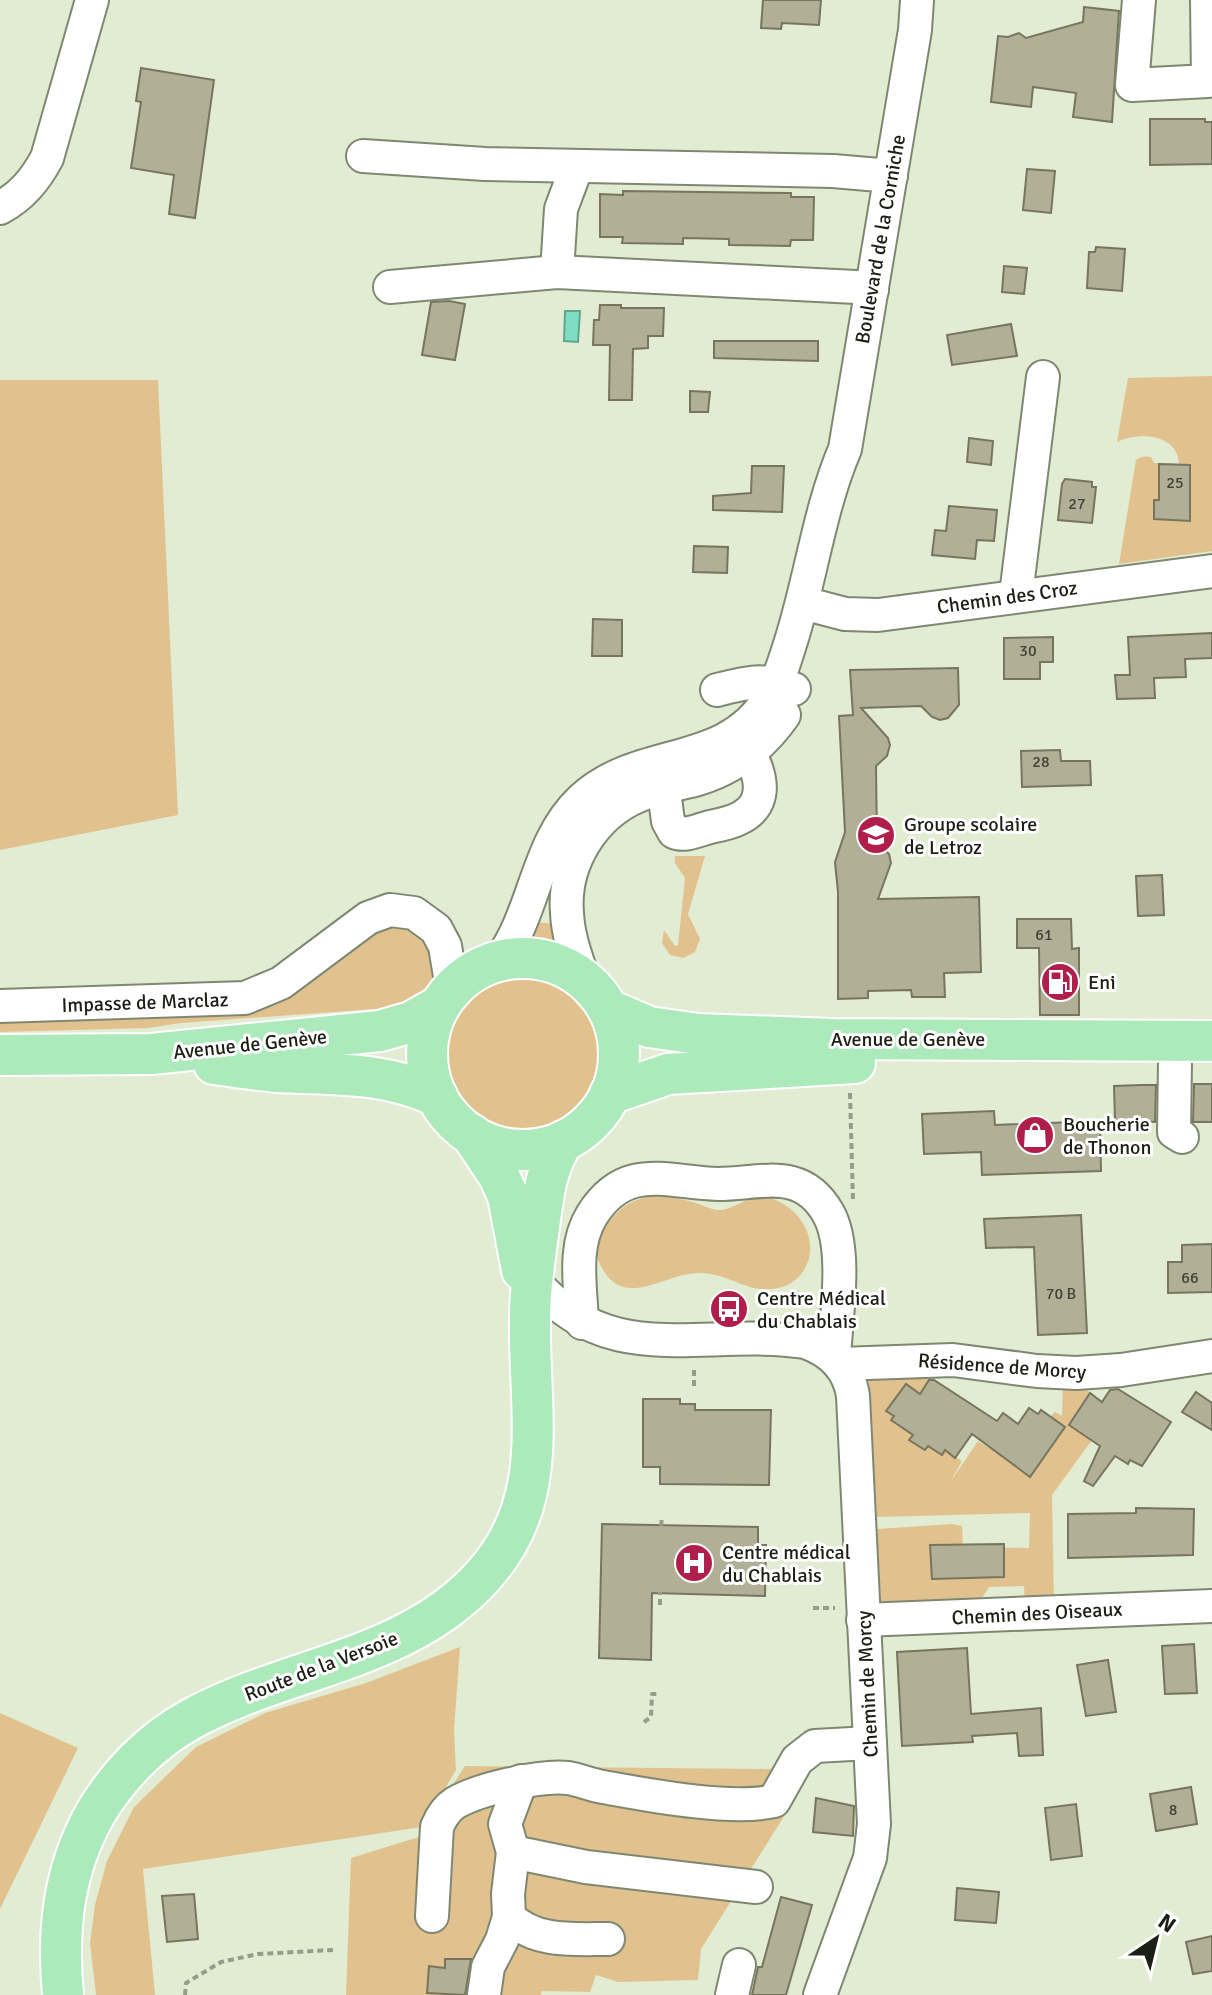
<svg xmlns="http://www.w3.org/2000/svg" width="1212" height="1995" font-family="Signika,sans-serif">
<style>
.green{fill:#e1c28e}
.water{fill:#7ddec3;stroke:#60a58f;stroke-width:2}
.building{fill:#b1af96;stroke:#77755d;stroke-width:2}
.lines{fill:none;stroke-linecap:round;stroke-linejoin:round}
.minor-casing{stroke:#7e8871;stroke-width:36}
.major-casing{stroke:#fff;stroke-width:44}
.path{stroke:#949c8a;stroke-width:4;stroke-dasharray:6 4;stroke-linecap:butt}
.minor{stroke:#fff;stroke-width:32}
.major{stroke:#aceabc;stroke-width:40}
.labels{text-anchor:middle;stroke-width:6;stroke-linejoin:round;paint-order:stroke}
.number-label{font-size:16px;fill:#414336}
.street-label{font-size:20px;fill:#1c1f16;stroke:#fff}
.poi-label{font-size:20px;fill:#1c1f16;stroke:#fff;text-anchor:start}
</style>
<rect width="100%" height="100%" fill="#e1ecd3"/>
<g class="green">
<path d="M1212,376V551L1119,564L1136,460C1141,456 1145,456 1151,457L1154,463L1179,464C1178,434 1139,431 1117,442L1128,378Z"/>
<path d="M0,380H158L178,815L0,850Z"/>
<path d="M675,856H705L688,914L700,939L695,952L683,958L670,955L662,943L664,930L675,946L678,945L685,878L675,863Z"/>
<path d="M387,917L429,933C437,991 438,985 390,1019L376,1009L181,1023L148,1028L0,1032V1015L241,1009Z"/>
<path d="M532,922L558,924L563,946L524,938Z"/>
<circle cx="523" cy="1054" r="79"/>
<path d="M652,1196C666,1196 679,1198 693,1202C701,1204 709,1209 717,1210C735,1212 752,1187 780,1202C836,1233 809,1310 741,1284C728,1279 715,1273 700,1273C664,1272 622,1314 599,1262C591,1245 599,1231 611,1219C623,1205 634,1199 652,1196Z"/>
<path d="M935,1368L920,1394L905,1384L887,1411L894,1416L891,1421L913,1435L910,1439L931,1440L962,1461L951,1481L978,1441L1007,1459L1055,1412L1062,1416L1063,1385L1080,1384L1090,1393L1071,1422L1079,1426L1092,1440L1052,1495L1054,1602L1025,1606L1024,1586L989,1587L977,1606L891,1611L881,1603L877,1529L952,1524L962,1526L963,1547L1029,1548L1030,1513L877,1517L869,1381L875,1375Z"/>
<path d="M460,1647L454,1730L456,1770L422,1827L143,1869L155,1995H96L90,1943L95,1905L107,1861L134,1807L196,1747L265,1713L366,1683Z"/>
<path d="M0,1713L78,1748L0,1909Z"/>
<path d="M465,1766L773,1769L798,1794L701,1949L698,1980L618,1982L596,1975L590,1992L542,1991L541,1995H346L351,1858L419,1837Z"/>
</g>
<path class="water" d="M565,311H580L578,342L564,341Z"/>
<g class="building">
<path d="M763,0H821L819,25L782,23L781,29L761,28Z"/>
<path d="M1084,7L1119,11L1112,122L1073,117L1076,93L1033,87L1031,107L991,102L998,36L1008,37L1019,33L1026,38L1083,22Z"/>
<path d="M141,68L214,80L195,218L169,214L174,175L131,168L141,102L136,101Z"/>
<path d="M1150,119H1205V122H1212V164L1150,165Z"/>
<path d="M1027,169L1055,171L1051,213L1023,210Z"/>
<path d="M623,191L791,193V197H814L813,240H791L790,246L729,245V239L683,238V244L622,243L623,237H600V194L623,195Z"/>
<path d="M1096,247L1125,249L1122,291L1087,288L1089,252H1095Z"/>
<path d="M1004,266L1027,268L1024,294L1002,292Z"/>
<path d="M449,301L465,304L455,360L422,355L431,302Z"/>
<path d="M600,305H621V308H664L663,336H648V348L633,349L632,400H609L610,345H593L594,320H599Z"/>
<path d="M1011,324L1017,356L952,365L947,335Z"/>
<path d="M714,341H818V361L714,358Z"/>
<path d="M690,391L710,392L708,412H690Z"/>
<path d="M969,438L993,441L991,465L967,462Z"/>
<path d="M1159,464L1190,465V521L1154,519V500H1159Z"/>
<path d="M752,466H784L782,512L713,510V496L751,493Z"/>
<path d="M1065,479L1092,482V487H1096L1092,523L1058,520L1062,484Z"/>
<path d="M949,506L997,510L994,541L977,540L975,559L932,555L935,530L946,531Z"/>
<path d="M694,546L728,547L727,573L693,572Z"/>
<path d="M593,619L622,620V656H592Z"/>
<path d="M1212,633V658L1185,659L1186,677L1154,678L1155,698L1117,699L1115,675H1130L1128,637Z"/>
<path d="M1053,637V662H1040V679H1004V638Z"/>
<path d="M958,668L959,705L948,718L940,720L932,717L921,706L861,708L888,738L890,745L887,756L876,766L877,843L889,854L891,863L878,899L979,897L981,972L944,973L945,997H912L911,990L868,991V998L838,999V892L835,862L845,832L839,716L853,715L850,670Z"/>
<path d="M1060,750L1061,761H1090L1091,785L1022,787L1021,751Z"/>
<path d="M1162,875L1164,915L1138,916L1136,876Z"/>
<path d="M1017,919H1071L1072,949L1079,948V1015H1040L1039,948H1017Z"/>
<path d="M1194,1084H1212V1122H1193Z"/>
<path d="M1141,1085H1156L1155,1122L1115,1120L1114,1086Z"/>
<path d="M994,1111L995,1125L1100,1121L1101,1171L982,1175L981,1152L924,1154L922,1114Z"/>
<path d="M1081,1215L1087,1333L1038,1335L1034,1247L986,1248L984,1219Z"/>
<path d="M1212,1244V1292L1168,1293V1262H1182V1245Z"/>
<path d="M929,1380H934L997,1421L1003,1413L1018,1424L1029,1408L1038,1414L1041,1410L1065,1427L1030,1477L972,1434L955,1458L945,1450L942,1455L928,1446L925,1450L909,1440L913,1435L891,1420L894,1416L886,1411L906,1384L920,1394Z"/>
<path d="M1118,1389L1171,1422L1142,1466L1130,1460L1128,1464L1115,1456L1093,1486L1084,1481L1100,1446L1069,1425L1090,1393L1102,1402L1110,1390Z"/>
<path d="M1196,1392L1212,1403V1430L1182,1412Z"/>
<path d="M643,1399H680V1404H695V1410H771L769,1485L660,1484V1467H643Z"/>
<path d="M1136,1508L1194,1509L1193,1555L1068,1558V1514L1136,1513Z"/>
<path d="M602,1524L758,1527V1545H766L765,1596L652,1593L651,1660L599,1658Z"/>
<path d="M1004,1544V1577L932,1579L930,1545Z"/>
<path d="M1194,1644L1197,1693L1165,1694L1162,1646Z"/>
<path d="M967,1648L971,1714L1041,1708L1043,1755L1019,1756L1017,1733L972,1736L973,1742L902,1746L897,1652Z"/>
<path d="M1108,1660L1116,1712L1086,1716L1077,1665Z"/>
<path d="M1191,1787L1197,1824L1156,1831L1150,1794Z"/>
<path d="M816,1798L854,1806L853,1836L813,1832Z"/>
<path d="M1076,1804L1082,1856L1051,1860L1045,1808Z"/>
<path d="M957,1888L999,1892L996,1923L955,1920Z"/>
<path d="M194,1894L198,1939L167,1942L162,1896Z"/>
<path d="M781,1897L812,1905L786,1995H752L758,1967H762Z"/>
<path d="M1212,1936V1971L1193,1974L1186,1942Z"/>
<path d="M445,1959H471L465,1995L427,1993L429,1966L445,1968Z"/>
</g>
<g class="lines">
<g class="minor-casing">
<g id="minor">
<path d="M1139,0L1132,85L1208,81L1207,0"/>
<path d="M363,156L485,164L833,171L891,176"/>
<path d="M0,208C22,196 35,180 47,158L92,0"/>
<path d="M557,272L561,209L577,166"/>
<path d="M390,287L557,272L856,287L872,290"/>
<path d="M1016,595L1043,377"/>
<path d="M803,603L845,614L878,615L1212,571"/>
<path d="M717,690C748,682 763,678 794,689"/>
<path d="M661,769L668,821L674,832C685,837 698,830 710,827C720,825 731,823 740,818C776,800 755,759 739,736"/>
<path d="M500,960C536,911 536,842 582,799C639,746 726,770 769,698C779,681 785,660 791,641C811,578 819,510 845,449L915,30L917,0"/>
<path d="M583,978C576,957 568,936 567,913C563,864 593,815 638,796C655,788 673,785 691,781C729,771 761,748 784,715"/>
<path d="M0,1006L245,998L281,983L368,918L390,910L414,913L436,929L445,946L452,988"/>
<path d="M1175,1061L1174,1132L1182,1137"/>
<path d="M533,1280C610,1372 703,1327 805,1342C831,1351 849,1368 853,1396L874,1824L870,1858L863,1877L820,1995"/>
<path d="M582,1323C581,1288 572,1247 592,1215C626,1161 668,1183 718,1184C761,1184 801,1166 828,1213C848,1247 836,1318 834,1357"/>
<path d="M840,1364L953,1360L1037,1371L1076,1373L1121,1370L1212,1356"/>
<path d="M863,1620L1212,1606"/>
<path d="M513,1852L586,1867L756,1887"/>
<path d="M432,1916L437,1827C441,1817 446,1809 455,1803C479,1789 540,1775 568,1778C580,1780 591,1785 603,1787C648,1795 731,1811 774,1801L797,1760L815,1746L870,1743"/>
<path d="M509,1917C535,1943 573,1939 608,1939"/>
<path d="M484,1995L488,1967L502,1940L509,1917L508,1894L513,1852L505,1824L521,1781"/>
<path d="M732,1995L739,1965"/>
</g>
</g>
<g class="major-casing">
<g id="major">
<circle cx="523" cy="1054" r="96"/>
<path d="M609,1010L649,1027L698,1034L833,1039L1212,1041"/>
<path d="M0,1055L151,1054L380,1031L411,1022L439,1006"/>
<path d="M214,1064C235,1067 256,1070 277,1072C336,1075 381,1071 437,1096"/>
<path d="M610,1094L668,1074L855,1063"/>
<path d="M471,1134L499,1176L508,1196L522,1270"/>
<path d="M63,1995C57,1931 63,1871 95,1814C118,1775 152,1740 193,1718C287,1667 408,1660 483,1576C553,1499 528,1411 530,1317C530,1287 535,1257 539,1227C543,1196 546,1168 563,1141"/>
</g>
</g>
<g class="path">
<path d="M850,1093L853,1200"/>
<path d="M694,1386V1369"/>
<path d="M661,1526L662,1517"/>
<path d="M660,1605V1592"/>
<path d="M813,1608H835"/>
<path d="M644,1722L651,1717L652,1694H658"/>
<path d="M185,1995L186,1983L221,1962L258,1954L333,1950"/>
</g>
<use href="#minor" class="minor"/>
<use href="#major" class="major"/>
</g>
<defs>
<g id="school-disc" transform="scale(2)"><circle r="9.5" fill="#b01e4b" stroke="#fff"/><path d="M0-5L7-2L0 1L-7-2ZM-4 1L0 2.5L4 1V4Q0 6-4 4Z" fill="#fff"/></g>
<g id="fuel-disc" transform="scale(2)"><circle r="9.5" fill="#b01e4b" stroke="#fff"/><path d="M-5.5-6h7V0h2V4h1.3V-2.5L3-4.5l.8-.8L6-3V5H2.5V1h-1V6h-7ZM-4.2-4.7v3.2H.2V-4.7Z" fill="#fff"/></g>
<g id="shop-disc" transform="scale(2)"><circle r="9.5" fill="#b01e4b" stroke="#fff"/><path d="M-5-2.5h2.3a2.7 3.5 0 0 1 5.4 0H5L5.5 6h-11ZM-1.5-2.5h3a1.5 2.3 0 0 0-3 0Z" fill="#fff"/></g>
<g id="bus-disc" transform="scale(2)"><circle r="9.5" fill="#b01e4b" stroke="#fff"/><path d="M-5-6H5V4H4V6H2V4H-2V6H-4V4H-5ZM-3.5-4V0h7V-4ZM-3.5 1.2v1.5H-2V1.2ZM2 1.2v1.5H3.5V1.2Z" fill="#fff"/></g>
<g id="hospital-disc" transform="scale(2)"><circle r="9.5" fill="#b01e4b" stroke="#fff"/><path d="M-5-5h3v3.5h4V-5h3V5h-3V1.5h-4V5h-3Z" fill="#fff"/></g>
</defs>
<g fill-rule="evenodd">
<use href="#school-disc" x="876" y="835"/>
<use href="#fuel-disc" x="1060" y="982"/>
<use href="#shop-disc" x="1035" y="1135"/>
<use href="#bus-disc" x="729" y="1309"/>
<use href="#hospital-disc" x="694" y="1563"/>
</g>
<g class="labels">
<g class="number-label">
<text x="1175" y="488">25</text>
<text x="1077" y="509">27</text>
<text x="1028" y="656">30</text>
<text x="1041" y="767">28</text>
<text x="1044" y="940">61</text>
<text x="1190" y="1283">66</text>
<text x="1061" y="1299">70 B</text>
<text x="1173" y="1815">8</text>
</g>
<g class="street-label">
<text transform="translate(880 239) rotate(-80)" y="7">Boulevard de la Corniche</text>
<text transform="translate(1007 597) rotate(-8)" y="7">Chemin des Croz</text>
<text transform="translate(145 1002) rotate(-2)" y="7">Impasse de Marclaz</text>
<text x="908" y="1046">Avenue de Genève</text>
<text transform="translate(250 1044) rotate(-6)" y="7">Avenue de Genève</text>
<text transform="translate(1002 1366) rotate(4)" y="7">Résidence de Morcy</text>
<text transform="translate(1037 1613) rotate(-3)" y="7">Chemin des Oiseaux</text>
<text transform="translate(321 1666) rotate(-21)" y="7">Route de la Versoie</text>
<text transform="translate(867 1684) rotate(-93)" y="7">Chemin de Morcy</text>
</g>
<g class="poi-label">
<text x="904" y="831">Groupe scolaire<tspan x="904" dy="23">de Letroz</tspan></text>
<text x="1088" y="989">Eni</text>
<text x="1063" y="1131">Boucherie<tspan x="1063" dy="23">de Thonon</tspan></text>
<text x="757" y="1305">Centre Médical<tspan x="757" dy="23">du Chablais</tspan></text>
<text x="722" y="1559">Centre médical<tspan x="722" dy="23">du Chablais</tspan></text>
</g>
</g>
<g transform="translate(1156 1939) rotate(35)" stroke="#ffffff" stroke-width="6" paint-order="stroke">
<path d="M0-6L14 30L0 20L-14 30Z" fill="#1c1f16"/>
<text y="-12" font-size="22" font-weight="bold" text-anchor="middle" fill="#1c1f16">N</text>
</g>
</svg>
